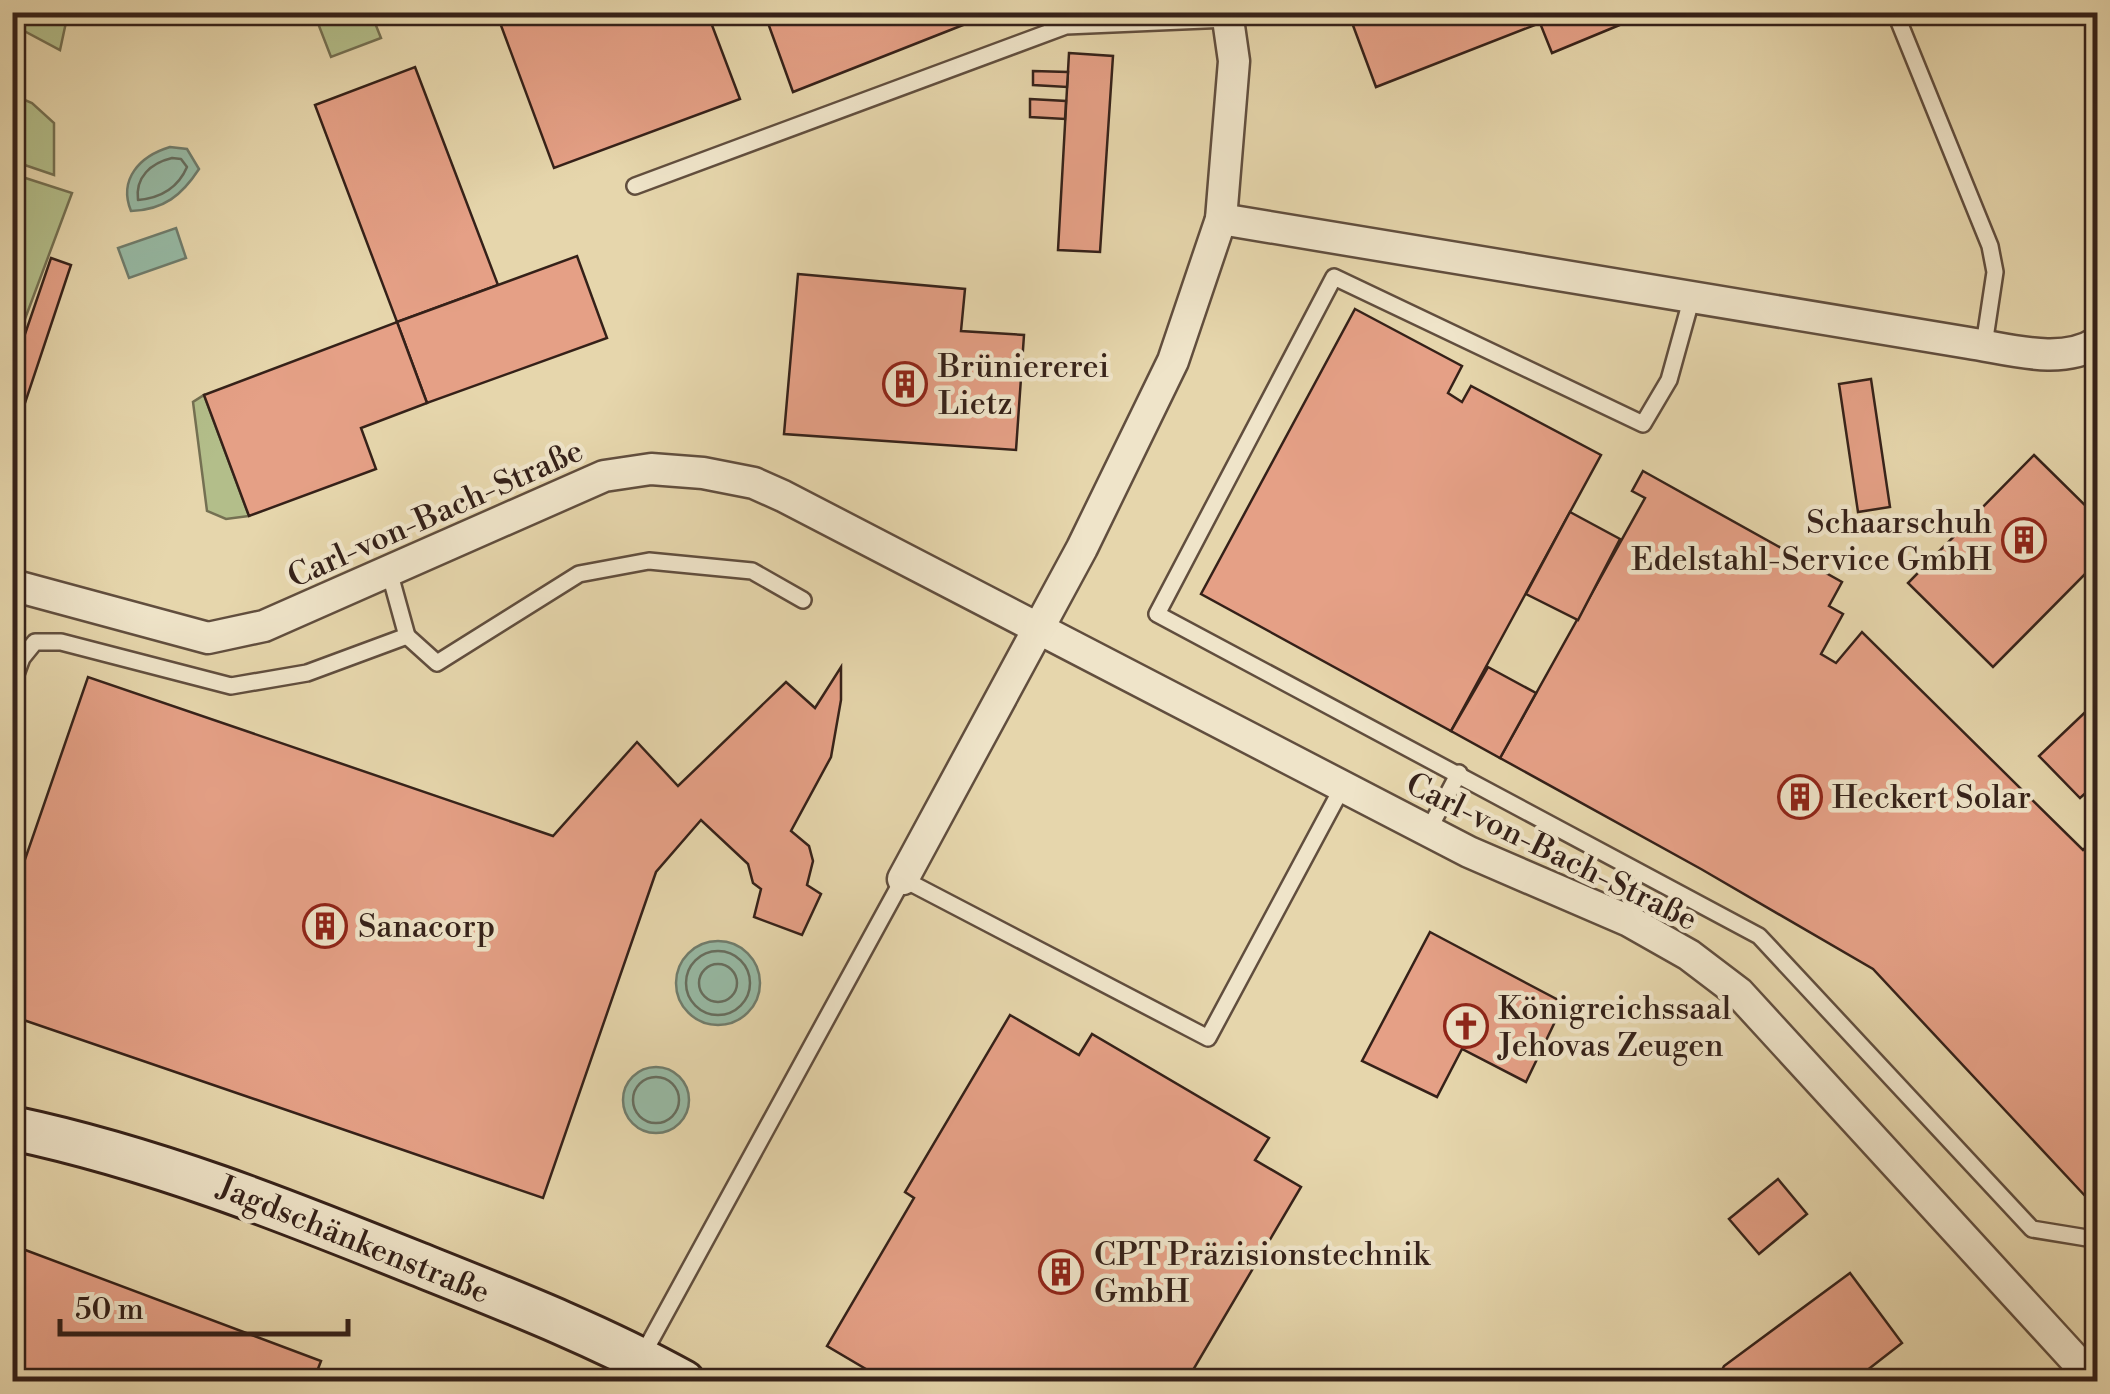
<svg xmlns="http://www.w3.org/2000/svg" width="2110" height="1394" font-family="'Libre Bodoni',serif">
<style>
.green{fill:#b3be8a;stroke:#747052;stroke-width:2.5}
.water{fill:#97baa5;stroke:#707d6d;stroke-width:2.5}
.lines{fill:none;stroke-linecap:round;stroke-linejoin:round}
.shore{stroke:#666e5f;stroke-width:2.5}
.building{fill:#e5a086;stroke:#352119;stroke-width:2.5}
.lane-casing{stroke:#614e3e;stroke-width:20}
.street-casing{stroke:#614e3e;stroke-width:35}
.secondary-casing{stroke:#352119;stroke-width:48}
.lane{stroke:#efe4c9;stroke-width:15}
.street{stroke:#efe4c9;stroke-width:30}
.secondary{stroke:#efe4c9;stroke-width:42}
.labels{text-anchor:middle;stroke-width:9;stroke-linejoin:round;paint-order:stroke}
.poi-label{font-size:32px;fill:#352119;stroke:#efe4c9;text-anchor:start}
.street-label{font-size:32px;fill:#352119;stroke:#efe4c9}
</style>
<rect width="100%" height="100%" fill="#e6d6ac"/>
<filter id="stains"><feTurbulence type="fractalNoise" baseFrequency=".002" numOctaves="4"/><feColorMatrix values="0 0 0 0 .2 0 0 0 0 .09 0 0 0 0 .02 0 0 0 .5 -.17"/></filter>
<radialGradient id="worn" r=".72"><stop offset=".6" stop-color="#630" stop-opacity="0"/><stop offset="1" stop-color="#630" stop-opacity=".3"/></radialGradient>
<g class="green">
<path d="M13,13H68L60,50L13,25Z"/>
<path d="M314,13H371L381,38L331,57Z"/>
<path d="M13,95L32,103L54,123V175L13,161Z"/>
<path d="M13,174L72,193L13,351L12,174Z"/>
<path d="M204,395L249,516L226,519L207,511L193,402Z"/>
</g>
<g class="water">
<path d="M170,147L187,149L199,169C182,195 164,210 131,211C118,179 140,156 170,147Z"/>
<path d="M176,228L186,258L129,278L118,248Z"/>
<circle cx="718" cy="983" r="42"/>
<circle cx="656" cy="1100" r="33"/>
</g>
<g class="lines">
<g class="shore">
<path d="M172,158L181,159L187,167C178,188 160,198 138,200C135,177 151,163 172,158Z"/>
<circle cx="718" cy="983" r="32"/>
<circle cx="718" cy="983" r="19"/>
<circle cx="656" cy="1100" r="23"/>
</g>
</g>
<g class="building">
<path d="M496,12H707L740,99L554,168Z"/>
<path d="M764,12H996L793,92Z"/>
<path d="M1348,12H1651L1552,53L1540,23L1376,87Z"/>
<path d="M1069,53L1113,56L1100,252L1058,250Z"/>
<path d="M415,67L498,285L397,322L315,105Z"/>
<path d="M1033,71L1068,72L1067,87L1033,85Z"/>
<path d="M1030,99L1066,101L1065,119L1030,117Z"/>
<path d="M577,256L607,338L427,403L397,322Z"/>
<path d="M51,258L71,265L22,412L12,409V372Z"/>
<path d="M798,274L965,289L961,331L1024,335L1016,450L784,434Z"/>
<path d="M1355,309L1462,366L1448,393L1462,402L1471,386L1601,455L1451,731L1201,594Z"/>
<path d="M397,322L427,403L361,428L376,469L249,516L204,395Z"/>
<path d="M1871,379L1890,507L1858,512L1839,384Z"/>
<path d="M2034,455L2098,518V561L1993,667L1908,583Z"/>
<path d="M1643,471L1842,582L1829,606L1843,614L1821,654L1836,663L1862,632L2083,850L2098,836V1178L2087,1198L1873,969L1701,869L1500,758L1645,498L1632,491Z"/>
<path d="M1570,512L1620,539L1578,620L1526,594Z"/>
<path d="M841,667V700L831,757L791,831L809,846L813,861L807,885L821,894L802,935L754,917L761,889L753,883L748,864L701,820L656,872L543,1198L12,1016V897L88,677L553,836L637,742L678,786L786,682L815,708Z"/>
<path d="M1488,667L1536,693L1500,758L1451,731Z"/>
<path d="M2098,700V782L2080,798L2039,756Z"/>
<path d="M1430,932L1564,1003L1526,1082L1462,1049L1437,1097L1362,1061Z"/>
<path d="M1010,1015L1079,1055L1092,1034L1269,1138L1255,1160L1301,1187L1186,1382H888L827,1346L914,1198L905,1192Z"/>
<path d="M1778,1179L1807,1214L1759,1254L1729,1219Z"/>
<path d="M12,1245L321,1361L313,1382H12Z"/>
<path d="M1850,1273L1902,1343L1852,1382H1716L1724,1366Z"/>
</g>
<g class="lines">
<g class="lane-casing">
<g id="lane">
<path d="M1895,12L1990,246L1995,272L1984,345"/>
<path d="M635,186L1066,26L1228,19"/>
<path d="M1692,297L1669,380L1643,424L1334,277L1157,614L1759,936L2032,1229L2087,1238L2098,1231"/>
<path d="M407,636L437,663L579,574L649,561L752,571L803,600"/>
<path d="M12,685L22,658L35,642H61L231,686L307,673L407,636L389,571"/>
<path d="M1428,831L1459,773"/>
<path d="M641,1358L903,879L1208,1038L1342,788"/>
</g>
</g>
<g class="street-casing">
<g id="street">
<path d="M1221,219L1969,343C2009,349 2062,366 2098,342"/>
<path d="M12,585L208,638L264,626L604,476L651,469L703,473L754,483L783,496L1469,852L1629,921L1689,955L1739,993L2081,1366"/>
<path d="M903,879L1082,548L1173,361L1221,219L1234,61L1227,12"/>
</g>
</g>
<g class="secondary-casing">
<path id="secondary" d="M12,1128C154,1158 284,1210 418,1264C508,1300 598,1335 683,1382"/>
</g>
<use href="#lane" class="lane"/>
<use href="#street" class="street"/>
<use href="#secondary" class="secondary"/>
</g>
<defs>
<g id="building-ring" transform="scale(2.25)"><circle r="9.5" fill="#efe4c9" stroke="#8f2418" stroke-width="1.5"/><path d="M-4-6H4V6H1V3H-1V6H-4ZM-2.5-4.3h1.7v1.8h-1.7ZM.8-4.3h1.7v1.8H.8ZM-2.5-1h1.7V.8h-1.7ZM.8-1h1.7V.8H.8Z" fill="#8f2418"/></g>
<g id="church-ring" transform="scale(2.25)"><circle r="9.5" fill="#efe4c9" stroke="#8f2418" stroke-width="1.5"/><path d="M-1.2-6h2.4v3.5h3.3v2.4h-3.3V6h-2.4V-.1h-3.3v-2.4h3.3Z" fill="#8f2418"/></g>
</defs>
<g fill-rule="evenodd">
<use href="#building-ring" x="905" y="384"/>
<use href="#building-ring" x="2024" y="540"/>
<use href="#building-ring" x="1800" y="797"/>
<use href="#building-ring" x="325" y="926"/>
<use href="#church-ring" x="1466" y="1026"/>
<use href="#building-ring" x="1061" y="1272"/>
</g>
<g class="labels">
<g class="poi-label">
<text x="938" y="377">Brüniererei<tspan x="938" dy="37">Lietz</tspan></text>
<text x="1992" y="533" text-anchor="end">Schaarschuh<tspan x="1992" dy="37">Edelstahl-Service GmbH</tspan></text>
<text x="1832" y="808">Heckert Solar</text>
<text x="358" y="937">Sanacorp</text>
<text x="1498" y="1019">Königreichssaal<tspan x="1498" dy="37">Jehovas Zeugen</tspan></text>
<text x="1094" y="1265">CPT Präzisionstechnik<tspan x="1094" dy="37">GmbH</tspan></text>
</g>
<g class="street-label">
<text transform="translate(435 513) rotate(-24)" y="11">Carl-von-Bach-Straße</text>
<text transform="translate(1552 851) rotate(26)" y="11">Carl-von-Bach-Straße</text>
<text transform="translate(354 1239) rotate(22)" y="11">Jagdschänkenstraße</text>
</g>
</g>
<rect width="2110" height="1394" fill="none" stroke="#e6d6ac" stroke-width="50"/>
<rect x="15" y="15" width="2080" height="1364" fill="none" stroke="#352119" stroke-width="5"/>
<rect x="25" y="25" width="2060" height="1344" fill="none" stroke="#352119" stroke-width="2.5"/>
<path d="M60 1319v15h288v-15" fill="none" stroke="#352119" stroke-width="5"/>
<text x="75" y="1319" font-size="30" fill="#352119" stroke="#efe4c9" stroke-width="8" paint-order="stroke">50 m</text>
<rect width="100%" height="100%" filter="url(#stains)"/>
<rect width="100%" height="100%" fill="url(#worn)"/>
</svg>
